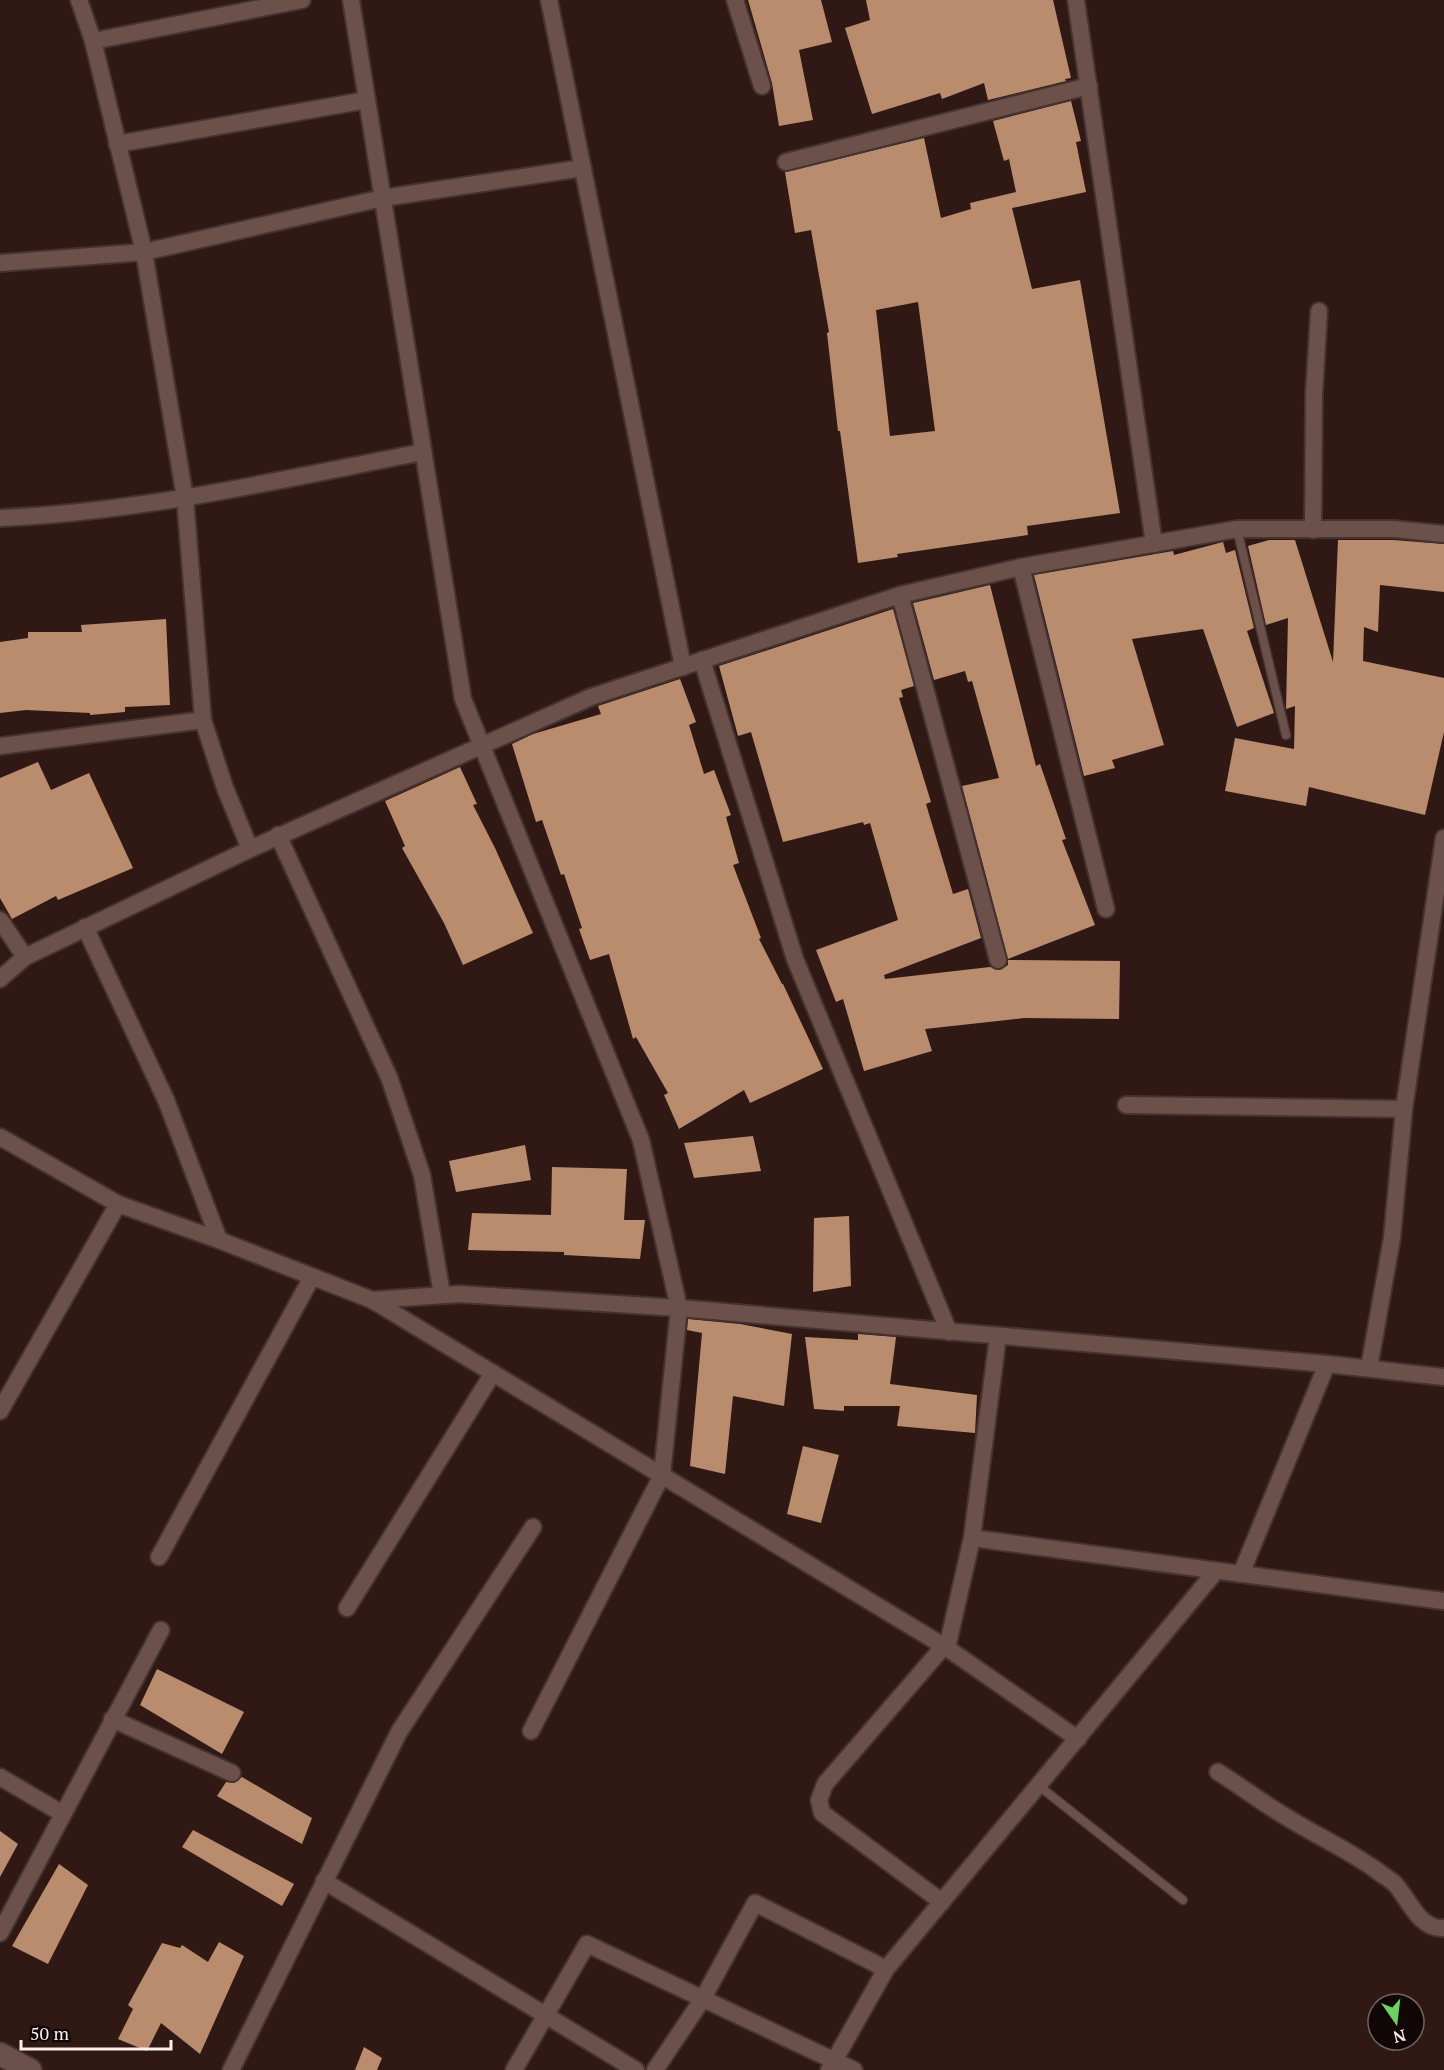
<svg xmlns="http://www.w3.org/2000/svg" width="1444" height="2070" font-family="'PT Serif',serif">
<style>
.building{fill:#b98c6e;fill-rule:evenodd}
.lines{fill:none;stroke-linecap:round;stroke-linejoin:round}
.lane-casing{stroke:#443331;stroke-width:11}
.street-casing{stroke:#443331;stroke-width:20}
.secondary-casing{stroke:#443331;stroke-width:26}
.lane{stroke:#6c514b;stroke-width:8}
.street{stroke:#6c514b;stroke-width:16}
.secondary{stroke:#6c514b;stroke-width:22}
</style>
<rect width="100%" height="100%" fill="#301915"/>
<g class="building">
<path d="M748,0H821L832,42L799,50L813,120L779,126L772,83Z"/>
<path d="M866,0H1053L1071,78L1065,79L1066,81L988,100L984,83L942,99L940,93L872,114L845,28L870,20Z"/>
<path d="M1071,101L1081,141L1076,142L1086,192L1012,208L1032,289L1080,280L1120,513L1027,526L1028,535L897,554L898,557L858,563L840,431H838L827,333L829,332L811,230L795,233L785,172L924,138L941,218L971,209L970,203L1016,192L1009,159L1004,161L993,121ZM918,302L935,431L890,436L876,310Z"/>
<path d="M1269,540H1295L1333,662L1338,540H1393L1444,544V592L1380,585L1378,632L1364,627L1363,661L1444,678V732L1425,815L1309,787L1306,806L1225,791L1235,738L1294,749L1295,706L1286,709L1288,618L1266,625L1248,546Z"/>
<path d="M1223,542L1226,553L1235,550L1254,628L1247,631L1274,713L1237,727L1203,629L1132,639L1164,745L1112,760L1115,768L1084,776L1034,575L1173,551L1174,555Z"/>
<path d="M990,585L1036,766L1040,764L1066,839L1062,840L1095,925L1008,959L962,786L999,778L972,681L968,682L965,671L934,680L913,603Z"/>
<path d="M893,609L914,686L901,690L903,697L899,698L931,802L926,804L953,894L968,889L981,938L884,975L885,979L990,967L1000,970L1008,965V960L1120,961L1119,1019L1024,1018L925,1029L932,1051L864,1071L843,999L836,1002L816,950L898,920L870,823L864,825L863,822L783,842L751,732L738,736L719,666Z"/>
<path d="M166,619L170,705L125,707V712L90,715V713L26,710L0,713V642L28,638V632H82L81,625Z"/>
<path d="M680,679L696,722L689,725L704,774L714,770L731,815L726,817L739,863L733,865L761,938L759,939L782,984H783L823,1069L750,1103L744,1090L679,1129L664,1095L668,1093L636,1037L633,1039L609,954L590,960L579,929L582,928L564,874L561,875L542,820L536,822L512,744L533,734L601,714L598,706Z"/>
<path d="M38,762L51,790L89,773L133,868L58,900L56,896L12,919L0,898V778Z"/>
<path d="M460,767L477,804L473,805L495,848L533,933L463,965L444,923L402,848L405,846L385,801Z"/>
<path d="M753,1136L761,1171L694,1178L684,1143Z"/>
<path d="M525,1145L531,1180L456,1192L449,1161Z"/>
<path d="M552,1167L627,1169L624,1220H645L640,1259L564,1255V1252L468,1250L472,1213L551,1215Z"/>
<path d="M849,1216L851,1286L813,1292L814,1218Z"/>
<path d="M688,1319L740,1324L792,1334L784,1406L733,1396L725,1474L690,1466L702,1333L687,1330Z"/>
<path d="M858,1334L896,1337L890,1384L977,1395L975,1433L897,1426L900,1406H844V1411L814,1409L805,1337L858,1340Z"/>
<path d="M803,1446L839,1455L821,1523L787,1514Z"/>
<path d="M157,1669L244,1712L222,1754L140,1705Z"/>
<path d="M242,1777L312,1818L302,1844L217,1796L226,1782L234,1783Z"/>
<path d="M193,1830L294,1884L282,1906L182,1847Z"/>
<path d="M0,1831L18,1844L0,1877Z"/>
<path d="M59,1864L88,1885L48,1964L12,1946Z"/>
<path d="M219,1942L244,1956L200,2054L161,2023L147,2051L118,2039L133,2009L128,2005L162,1943L180,1948L182,1945L208,1962Z"/>
<path d="M364,2047L382,2058L377,2070H355Z"/>
</g>
<g class="lines">
<g class="lane-casing">
<g id="lane">
<path d="M1237,529L1286,735"/>
<path d="M1039,1786L1183,1900"/>
</g>
</g>
<g class="street-casing">
<g id="street">
<path d="M351,0L463,699L641,1140L679,1308L662,1475L531,1731"/>
<path d="M549,0L683,667"/>
<path d="M735,0L762,86"/>
<path d="M1076,0L1154,544"/>
<path d="M93,41L302,0"/>
<path d="M117,144L367,100"/>
<path d="M786,162L1089,86"/>
<path d="M0,263L144,252L383,198L583,168"/>
<path d="M0,518C143,512 283,479 423,452"/>
<path d="M1313,530L1314,394L1319,311"/>
<path d="M1021,567L1106,909"/>
<path d="M900,595L998,960"/>
<path d="M702,660L795,959L949,1332"/>
<path d="M0,746L203,720"/>
<path d="M278,835L389,1077L422,1175L442,1295"/>
<path d="M250,849L591,697L900,595L1021,567L1237,529H1394L1444,534"/>
<path d="M0,920L25,957"/>
<path d="M85,927L166,1100L219,1240"/>
<path d="M0,979L25,957L250,849L225,788L203,720L185,498L144,252L93,41L79,0"/>
<path d="M1126,1105L1404,1109"/>
<path d="M0,1137L118,1204L0,1411"/>
<path d="M118,1204L219,1240L372,1300L460,1294L679,1308L1327,1364L1444,1377"/>
<path d="M372,1300L947,1648L1078,1739"/>
<path d="M1369,1368L1392,1238L1404,1109L1444,838"/>
<path d="M972,1538L1444,1601"/>
<path d="M159,1557L312,1277"/>
<path d="M1241,1574L1327,1364"/>
<path d="M347,1608L493,1373"/>
<path d="M947,1648L972,1538L998,1336"/>
<path d="M112,1719L232,1773"/>
<path d="M1218,1772C1242,1787 1264,1804 1288,1818C1317,1836 1348,1850 1376,1870C1382,1875 1390,1879 1395,1884C1409,1899 1419,1930 1444,1928"/>
<path d="M0,1777L63,1814"/>
<path d="M324,1881L636,2070"/>
<path d="M942,1902L822,1813L819,1800L825,1784L944,1646"/>
<path d="M0,1933L161,1630"/>
<path d="M231,2070L399,1732L533,1527"/>
<path d="M514,2070L587,1944L854,2070"/>
<path d="M655,2070L702,2000L755,1903L886,1969"/>
<path d="M829,2070L886,1969L1216,1571"/>
</g>
</g>
<g class="secondary-casing">
<path id="secondary" d="M0,2054L30,2070"/>
</g>
<use href="#lane" class="lane"/>
<use href="#street" class="street"/>
<use href="#secondary" class="secondary"/>
</g>
<g transform="translate(1396 2022) rotate(166)"><circle r="28" fill="#110706" stroke="#706463" stroke-width="1.5"/>
<path d="M0-4.5L10 22L0 15L-10 22Z" fill="#6cd362"/>
<text y="-9" font-size="16" font-weight="bold" text-anchor="middle" fill="#fef0ee">N</text>
</g>
<path d="M21 2040v9h150v-9" fill="none" stroke="#fef0ee" stroke-width="3"/>
<text x="30" y="2040" font-size="18" fill="#fef0ee" stroke="#110706" stroke-width="4.5" paint-order="stroke">50 m</text>
</svg>
